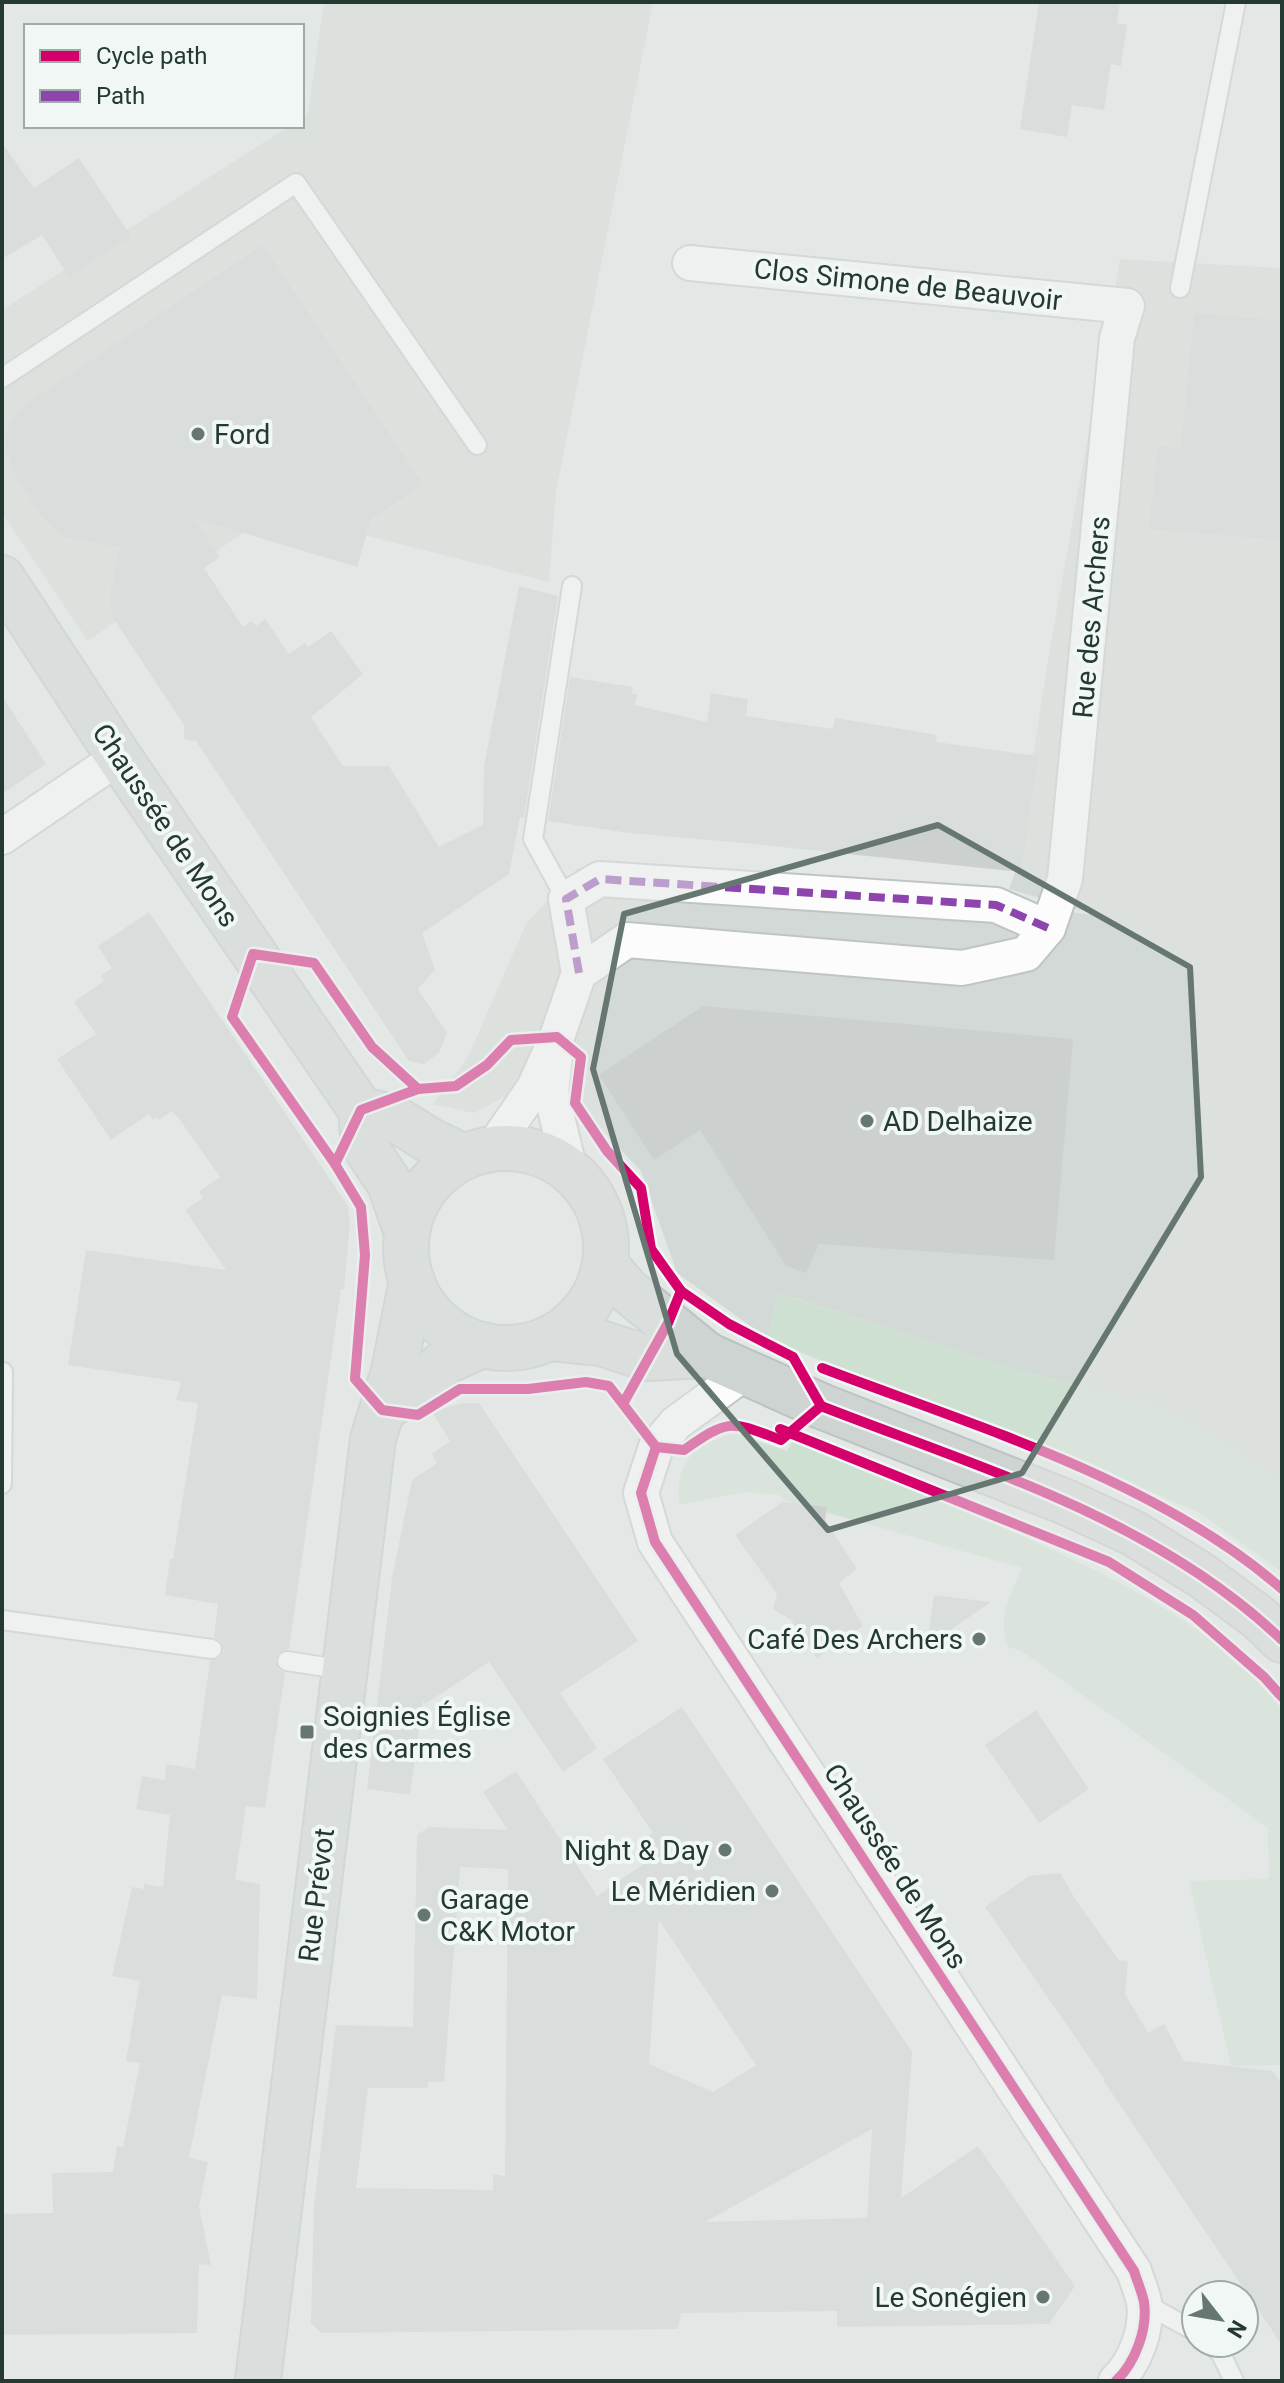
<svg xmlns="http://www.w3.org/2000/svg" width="1284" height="2383" font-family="Roboto,sans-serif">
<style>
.built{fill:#d2d9d6}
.green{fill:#cee0d2}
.building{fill:#ccd1cf;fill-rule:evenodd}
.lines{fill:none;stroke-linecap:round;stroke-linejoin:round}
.service-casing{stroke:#c0c5c3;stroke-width:22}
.minor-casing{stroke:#c0c5c3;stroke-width:38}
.primary-casing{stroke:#bcc4c2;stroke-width:48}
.service{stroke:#fbfcfb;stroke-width:18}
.minor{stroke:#fbfcfb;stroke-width:34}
.primary{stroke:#ced4d2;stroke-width:44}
.quiet{stroke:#8e44ad;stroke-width:8;stroke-dasharray:16 8;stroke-linecap:butt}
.cycleway-casing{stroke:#f1f7f4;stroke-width:15}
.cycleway{stroke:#d6006c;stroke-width:10}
.marked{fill:none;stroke:#667671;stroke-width:6;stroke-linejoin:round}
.poi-dot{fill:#667671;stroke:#f1f7f4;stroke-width:3}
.labels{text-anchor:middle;stroke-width:8;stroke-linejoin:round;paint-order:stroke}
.street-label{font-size:28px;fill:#233932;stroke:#f1f7f4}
.poi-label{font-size:28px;fill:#233932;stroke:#f1f7f4;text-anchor:start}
</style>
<rect width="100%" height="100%" fill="#e3e8e6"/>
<g class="built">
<path d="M324,2H653L556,492L549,582L273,512L88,641L2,513V310L289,126H302V118L308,113Z"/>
<path d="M1120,259L1282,268V1482L1214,1436L1159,1407L1014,1369L779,1293L767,1338L677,1273L641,1171L603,1131L568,1105L512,1093L474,1113L433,1104L468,1057L526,924L578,868L618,863L1097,915L1009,889L1014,876L1051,642Z"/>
</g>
<g class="green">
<path d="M778,1293L1014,1369L1159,1407L1214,1436L1282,1482V1572L1198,1512L978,1418L845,1371L767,1338Z"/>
<path d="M734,1433L787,1451L792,1442C873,1474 954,1505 1033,1541C1125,1583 1219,1629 1282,1710V2065L1231,2066L1189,1881L1269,1879L1268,1828L1023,1652L1007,1646C998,1610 1009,1600 1022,1568L786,1501L779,1495L745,1492L679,1505C676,1458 693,1447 734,1433Z"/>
</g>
<g class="building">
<path d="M1039,2H1120L1117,23L1127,25L1121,66L1111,64L1104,110L1072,105L1067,137L1020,129Z"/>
<path d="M2,143L34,188L79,158L131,236L69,277L42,235L2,259Z"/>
<path d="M263,245L423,484L371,519L357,567L193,518L220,557L204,568L243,627L252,621L256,626L265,619L289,654L305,643L308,647L331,631L363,674L311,717L343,766H389L439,847L483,825L484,766L519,586L558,596L524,818L520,817L509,874L422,933L435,970L418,989L447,1033L439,1053L424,1064L409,1061L196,741L184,739V725L113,618L110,594L120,547L64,537L45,521L13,471L5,447L10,421L27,403Z"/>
<path d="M1194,313L1282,321V540L1149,529L1158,446L1181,448Z"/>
<path d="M570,677L633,687L632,694H637L635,705L707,722L711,693L748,699L746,716L833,729L835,718L937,735L936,742L1038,756L1021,872L744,843L629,833L548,821Z"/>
<path d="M2,696L46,764L2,794Z"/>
<path d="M149,912L348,1206L350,1224L344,1289H341L289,1649L278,1653L275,1660L279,1670L285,1673L265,1808L246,1806L235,1880L260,1884L257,1999L222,1995L189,2158L208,2162L199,2207L211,2265L199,2264L197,2333L2,2335V2214L53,2213L52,2173L113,2172L117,2146L123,2147L140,2063L126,2061L140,1981L112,1976L132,1887L144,1889V1884L163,1887L170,1815L136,1809L142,1776L165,1780L166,1764L195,1769L210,1661L221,1657L224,1650L220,1640L214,1637L218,1604L165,1595L170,1559H173L198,1403L176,1400L181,1382L68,1365L86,1250L226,1270L185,1210L203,1198L199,1192L220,1177L180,1120L172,1111L159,1120L157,1117L153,1120L149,1114L111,1140L57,1059L96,1034L74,1002L104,981L101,976L112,968L98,946Z"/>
<path d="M703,1006L1073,1039L1054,1260L819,1244L806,1273L786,1266L700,1130L654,1160L599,1075Z"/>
<path d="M462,1403H479L638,1641L560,1693L597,1748L563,1772L489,1662L425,1704L423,1701L410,1795L367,1789L392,1578L412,1480L437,1463L432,1454L450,1441L432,1412Z"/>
<path d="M782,1502L827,1507L825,1520L857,1569L839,1583L863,1626L817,1658L791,1620L773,1609L777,1594L735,1535Z"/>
<path d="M934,1595L991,1602L927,1646Z"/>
<path d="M682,1707L912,2052L901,2198L978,2146L1075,2286L1049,2324L837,2327V2311L681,2313L678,2329L321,2333L311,2323L314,2203L336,2025L413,2027L417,1835L429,1827L508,1830L483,1792L516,1771L597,1896L651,1859L640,1842L653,1833L603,1759ZM460,1867L508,1869L505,2176L493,2174V2190L356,2188L368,2088H428V2082H444ZM659,1920L756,2065L713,2092L649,2064ZM872,2129L867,2218L705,2222Z"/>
<path d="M1036,1710L1089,1789L1039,1823L985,1745Z"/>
<path d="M1060,1873L1077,1902L1119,1960L1128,1961L1125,1994L1148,2033L1164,2024L1184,2061L1273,2071L1282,2084V2345L1103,2080H1105L985,1907L1029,1876Z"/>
</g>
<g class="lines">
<g class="service-casing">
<g id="service">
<path d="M1180,288L1236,2"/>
<path d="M2,378L296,183L477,445"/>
<path d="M566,899L533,839L572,586"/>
<path d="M2,1484L3,1372"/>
<path d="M2,1620L212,1649"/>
<path d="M287,1661L344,1670"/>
<path d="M1144,2303L1196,2332"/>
<path d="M1211,2343L1221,2354L1234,2381"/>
</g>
</g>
<g class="minor-casing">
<g id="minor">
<path d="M2,837L119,757"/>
<path d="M579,973L566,899L600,879L996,905L1048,928"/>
<path d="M555,1058L551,1092L570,1171"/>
<path d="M492,1149L534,1088L557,1037L579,973L627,940L962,968L1026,954L1048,928L1065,879L1117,338L1127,306L690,263"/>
<path d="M746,1372L676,1423L656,1447L641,1493L655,1542L1134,2271C1137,2281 1142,2292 1144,2302C1148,2329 1135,2363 1116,2381"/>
</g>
</g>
<g class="primary-casing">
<g id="primary">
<path d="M2,578L119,757L361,1110L364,1145L390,1184L407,1233"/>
<path d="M361,1110L392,1117L429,1140L464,1157"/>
<circle cx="506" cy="1248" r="100"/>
<path d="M605,1264L627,1290L707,1355L821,1406L1068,1503L1133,1533L1201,1575L1258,1617L1282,1640"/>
<path d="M550,1338L601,1343L647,1358L707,1355"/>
<path d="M382,1410L416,1387L445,1362L482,1345"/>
<path d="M258,2381L373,1439L394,1371L412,1281"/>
</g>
</g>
<use href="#service" class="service"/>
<use href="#minor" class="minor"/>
<use href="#primary" class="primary"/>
<path class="quiet" d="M579,973L566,899L600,879L996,905L1048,928"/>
<g class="cycleway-casing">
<g id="cycleway">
<path d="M253,954L314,963L372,1047L418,1089L456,1086L487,1065L511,1040L557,1037L581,1057L575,1103L607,1151L641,1188L651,1249L681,1291L729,1324L793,1357L821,1406L781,1440C730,1421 730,1418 684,1450L656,1447L609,1386L586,1382L528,1389H460L418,1415L382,1410L355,1379L365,1255L361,1207L335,1164L232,1017Z"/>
<path d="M335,1164L361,1110L418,1089"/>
<path d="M822,1368C976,1427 1156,1479 1282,1589"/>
<path d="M624,1402L668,1323L681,1291"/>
<path d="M821,1406C980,1468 1156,1519 1282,1640"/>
<path d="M780,1429L1109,1562L1193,1615L1264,1677L1282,1697"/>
<path d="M656,1447L641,1493L655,1542L1134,2271C1137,2281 1142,2292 1144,2302C1148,2329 1135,2363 1116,2381"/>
</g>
</g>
<use href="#cycleway" class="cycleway"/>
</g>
<path d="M0 0H1284V2383H0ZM938,825L1190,967L1201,1177L1022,1473L828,1530L677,1354L593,1069L624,914Z" fill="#e3e8e6" fill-opacity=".55" fill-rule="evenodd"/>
<path class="marked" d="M938,825L1190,967L1201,1177L1022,1473L828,1530L677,1354L593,1069L624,914Z"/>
<g class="poi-dot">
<circle cx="198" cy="434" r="8"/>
<circle cx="867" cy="1121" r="8"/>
<circle cx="979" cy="1639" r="8"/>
<rect x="299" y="1724" width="16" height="16" rx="4"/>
<circle cx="725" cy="1850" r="8"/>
<circle cx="772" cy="1891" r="8"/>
<circle cx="424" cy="1915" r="8"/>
<circle cx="1043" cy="2297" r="8"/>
</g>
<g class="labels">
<g class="street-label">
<text transform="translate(908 284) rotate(6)" y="10">Clos Simone de Beauvoir</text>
<text transform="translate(1091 617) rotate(-85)" y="10">Rue des Archers</text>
<text transform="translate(166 825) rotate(56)" y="10">Chaussée de Mons</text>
<text transform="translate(896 1866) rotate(57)" y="10">Chaussée de Mons</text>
<text transform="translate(316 1895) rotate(-83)" y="10">Rue Prévot</text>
</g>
<g class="poi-label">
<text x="214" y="444">Ford</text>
<text x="883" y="1131">AD Delhaize</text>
<text x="963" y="1649" text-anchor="end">Café Des Archers</text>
<text x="323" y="1726">Soignies Église<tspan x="323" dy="32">des Carmes</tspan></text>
<text x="709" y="1860" text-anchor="end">Night &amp; Day</text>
<text x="756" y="1901" text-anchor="end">Le Méridien</text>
<text x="440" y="1909">Garage<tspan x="440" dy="32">C&amp;K Motor</tspan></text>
<text x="1027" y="2307" text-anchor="end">Le Sonégien</text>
</g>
</g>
<rect width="1284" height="2383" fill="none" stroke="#233932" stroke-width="8"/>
<rect x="24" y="24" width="280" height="104" fill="#f1f7f4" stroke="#9faba6" stroke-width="2"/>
<rect x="40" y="50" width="40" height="12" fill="#d6006c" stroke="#9faba6" stroke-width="2"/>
<text x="96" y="64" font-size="24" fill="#233932">Cycle path</text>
<rect x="40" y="90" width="40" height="12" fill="#8e44ad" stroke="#9faba6" stroke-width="2"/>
<text x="96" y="104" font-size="24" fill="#233932">Path</text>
<g transform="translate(1220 2319) rotate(121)"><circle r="38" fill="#f1f7f4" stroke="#9faba6" stroke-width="2"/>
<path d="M0-6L14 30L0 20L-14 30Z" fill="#667671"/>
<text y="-12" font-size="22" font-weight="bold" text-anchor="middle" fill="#233932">N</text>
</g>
</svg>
